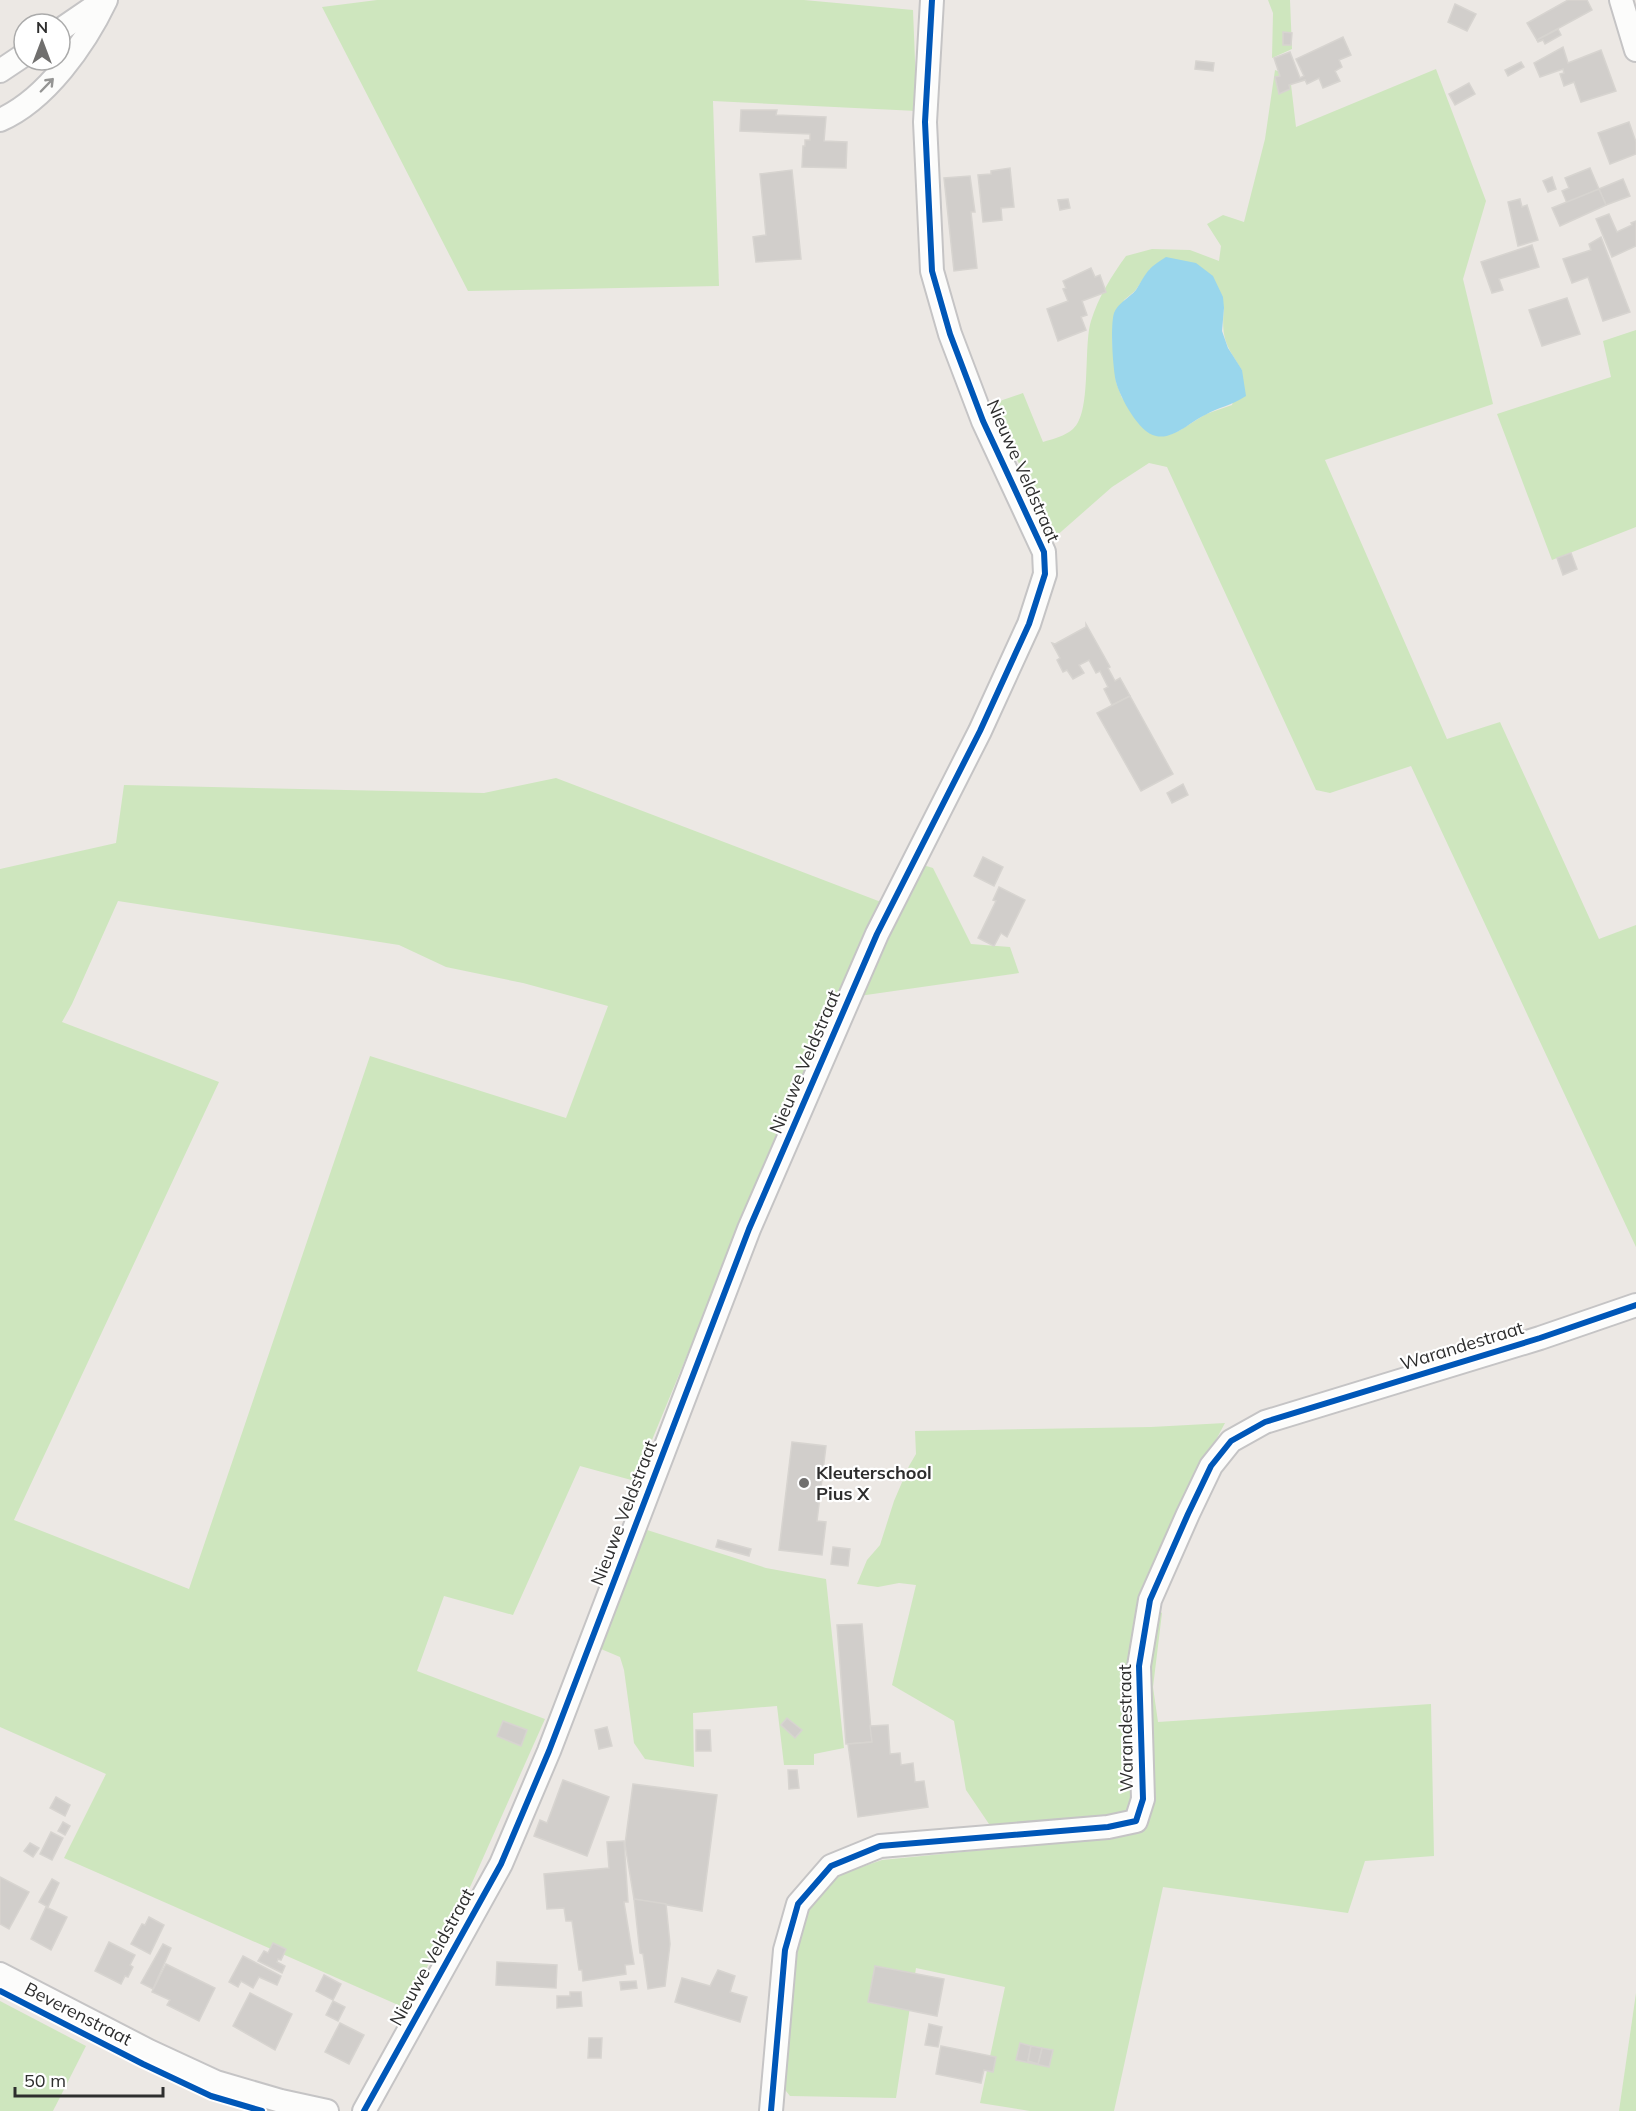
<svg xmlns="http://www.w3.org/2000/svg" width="1636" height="2111" font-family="Mulish,sans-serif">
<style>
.green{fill:#cee6be;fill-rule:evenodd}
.water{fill:#99d6ec}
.building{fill:#d1cecb;stroke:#d7d4d0;stroke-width:1.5}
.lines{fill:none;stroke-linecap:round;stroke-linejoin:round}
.minor-casing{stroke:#c5c4c5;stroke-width:26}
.minor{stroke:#fcfcfb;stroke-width:22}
.cycleway-casing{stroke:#fff;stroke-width:10}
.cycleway{stroke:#0057b8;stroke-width:6}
.oneway{stroke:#959594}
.poi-dot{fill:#706f6e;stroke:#fff;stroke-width:2}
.labels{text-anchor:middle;stroke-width:4.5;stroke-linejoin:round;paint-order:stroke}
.street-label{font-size:18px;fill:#2e2e2e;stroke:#fff}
.poi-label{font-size:18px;font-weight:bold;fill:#2e2e2e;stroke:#fff;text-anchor:start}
</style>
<rect width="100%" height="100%" fill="#ece8e4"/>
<g class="green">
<path d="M377,0H804L913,10L917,111L713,101L719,286L468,291L322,7Z"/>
<path d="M1268,0H1290L1292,49L1272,58L1273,13Z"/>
<path d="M1436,69L1486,201L1463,279L1493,404L1325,460L1447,739L1500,722L1599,939L1636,925V1247L1411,766L1330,793L1316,790L1167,467L1149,463L1112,487L1054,538L991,404L1023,393L1043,442C1053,439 1065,436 1073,429C1092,413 1083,346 1091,321C1098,298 1112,275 1126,256L1152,249L1190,250L1219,261L1221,246L1207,224L1223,215L1244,222L1265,139L1275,70L1290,76L1296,127ZM1150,269L1224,308C1221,339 1226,345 1242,370L1232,405L1206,414L1177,432L1122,398L1116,382L1112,338L1124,300L1135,291Z"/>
<path d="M1636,330V527L1552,560L1497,414L1611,377L1603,341Z"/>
<path d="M556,778L881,902L755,1191L635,1481L580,1466L513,1615L444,1596L417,1671L545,1719L471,1885L405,2008L64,1858L106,1774L0,1727V869L116,843L124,785L484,793ZM118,901L399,945L446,967L523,983L608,1006L566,1118L370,1056L189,1589L14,1520L219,1082L62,1022L72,1004Z"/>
<path d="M923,865L933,868L971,944L1010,947L1019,973L859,996Z"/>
<path d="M1225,1423L1168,1529L1138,1597L1162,1613L1153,1687L1158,1722L1431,1704L1434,1856L1365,1861L1348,1913L1163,1887L1114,2111H1030L980,2103L1005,1987L916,1968L896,2098L790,2096L782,2086L799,1938L807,1909L835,1876L882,1860L992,1849L997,1824H989L966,1790L954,1721L892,1685L916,1585L899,1583L878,1587L857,1584L867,1560L880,1545L894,1501L909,1466L916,1454L915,1431L1151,1427Z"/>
<path d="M644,1529L766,1568L826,1579L844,1748L814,1754V1765H784L777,1706L693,1713L694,1767L645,1759L634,1743L624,1670L620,1657L601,1649Z"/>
<path d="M1636,1993V2111H1619Z"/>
<path d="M0,2001L86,2046L53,2111H0Z"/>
</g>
<path class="water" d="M1166,257L1196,263L1213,276L1223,297L1224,308L1222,331L1228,348L1242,370L1246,396C1231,406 1219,407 1205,415C1190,422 1173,440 1156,436C1139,433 1120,397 1116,382C1113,369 1110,326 1114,313C1118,303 1129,298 1136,290C1140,284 1143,277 1148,271C1153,265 1160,261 1166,257Z"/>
<g class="building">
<path d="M1568,0H1587L1592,10L1537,40L1527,23Z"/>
<path d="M1455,4L1476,14L1467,31L1448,22Z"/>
<path d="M1558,29L1561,35L1545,44L1543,40L1538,42L1537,40Z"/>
<path d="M1283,32L1292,33L1291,45H1283Z"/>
<path d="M1343,37L1351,55L1339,60L1342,67L1335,71L1340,81L1323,88L1319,78L1307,84L1305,80L1289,85L1290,89L1279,94L1275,77L1280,76L1274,58L1290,52L1300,78L1304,76L1296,59Z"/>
<path d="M1563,47L1568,63L1601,50L1616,91L1581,102L1574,82L1564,86L1560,74L1564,73L1563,69L1540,77L1534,63Z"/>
<path d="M1196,61L1214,63L1213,71L1195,69Z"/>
<path d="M1521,62L1524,67L1508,76L1505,70Z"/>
<path d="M1469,83L1475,94L1455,105L1449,94Z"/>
<path d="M741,110H777L776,115L826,117L824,141L847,142L846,168L802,167L803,146H805V140H810V134L740,131Z"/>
<path d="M1629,122L1636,142V154L1610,164L1598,133Z"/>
<path d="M1010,168L1014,207L1001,208L1002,220L983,222L978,175L991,174V171Z"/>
<path d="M1590,168L1599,189L1567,203L1562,191L1569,188L1565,178Z"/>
<path d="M792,170L801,259L756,262L753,237L766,235L760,174Z"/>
<path d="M970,176L975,212H971L977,268L954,271L944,178Z"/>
<path d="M1552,177L1556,189L1548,192L1543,181Z"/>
<path d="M1623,179L1630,196L1606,205L1599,189Z"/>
<path d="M1599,189L1606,205L1560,226L1552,208Z"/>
<path d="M1068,199L1070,208L1060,210L1058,200Z"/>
<path d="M1520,199L1522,207L1527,205L1538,240L1518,246L1508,202Z"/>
<path d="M1609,214L1617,232L1632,225L1631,223L1636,221V246L1612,257L1596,219Z"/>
<path d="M1601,237L1630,312L1603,321L1588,277L1572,283L1563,259L1591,250L1589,244Z"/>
<path d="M1532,245L1539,267L1499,279L1503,290L1492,293L1481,262Z"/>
<path d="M1091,268L1095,277L1100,275L1106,292L1082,301L1087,315L1081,317L1086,330L1058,341L1047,309L1068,301L1063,289L1066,288L1063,281Z"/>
<path d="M1567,298L1580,334L1542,346L1529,310Z"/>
<path d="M1571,553L1577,569L1563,575L1557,558Z"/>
<path d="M1086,624L1110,667L1108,668L1115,681L1120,678L1130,696L1112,705L1104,689L1108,687L1100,671L1096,673L1089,660L1079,665L1084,673L1073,679L1067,670L1063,672L1057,660L1060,658L1052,643L1055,644L1086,627Z"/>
<path d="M1130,696L1173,774L1141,791L1097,713Z"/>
<path d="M1183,784L1188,795L1172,803L1167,793Z"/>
<path d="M983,857L1003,867L994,886L974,876Z"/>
<path d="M999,887L1025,900L1007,937L1001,933L994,946L978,938L996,901L993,900Z"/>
<path d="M792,1442L826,1446L817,1521L826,1522L822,1555L779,1550Z"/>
<path d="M718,1540L751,1549L749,1556L716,1547Z"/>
<path d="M833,1547L850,1549L848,1566L831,1564Z"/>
<path d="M862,1624L872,1742L846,1744L837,1625Z"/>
<path d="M787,1718L802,1730L795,1738L781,1725Z"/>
<path d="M503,1721L527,1730L521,1746L497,1736Z"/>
<path d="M888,1725L890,1754L900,1753L901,1765L913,1763L915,1782L924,1781L928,1807L858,1817L848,1744L872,1742L870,1726Z"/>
<path d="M607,1727L612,1746L599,1749L595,1730Z"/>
<path d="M696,1730H710L711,1751H696Z"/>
<path d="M788,1770H797L799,1788L789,1789Z"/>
<path d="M563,1780L609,1797L587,1856L534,1836L540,1820L547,1823Z"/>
<path d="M633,1784L717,1795L702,1911L634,1899L625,1844Z"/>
<path d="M56,1797L70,1805L65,1816L50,1808Z"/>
<path d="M63,1822L70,1826L65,1835L58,1831Z"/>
<path d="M51,1832L63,1838L52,1860L40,1854Z"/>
<path d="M624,1841L628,1902H624L634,1964L625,1965L626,1974L583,1981L582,1970H579L572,1921H566L564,1908L547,1909L544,1874L609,1868L607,1842Z"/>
<path d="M30,1843L39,1848L33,1857L24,1851Z"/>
<path d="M0,1877L29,1892L9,1929L0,1924Z"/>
<path d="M52,1879L59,1883L48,1907L39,1902Z"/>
<path d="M634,1899L666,1904L670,1944L665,1986L648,1989L643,1954L640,1953Z"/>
<path d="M46,1907L67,1917L51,1950L31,1939Z"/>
<path d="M149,1917L164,1925L150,1954L131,1944L142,1924L145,1925Z"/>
<path d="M109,1942L135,1955L130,1965L133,1967L128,1977L125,1976L121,1984L95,1971Z"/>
<path d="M273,1943L286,1949L281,1960L278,1959L277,1962L285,1966L282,1973L258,1961L264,1951L268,1953Z"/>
<path d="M163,1944L171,1948L153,1989L141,1983Z"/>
<path d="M243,1956L281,1976L277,1985L259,1977L253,1988L241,1981L238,1987L229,1982Z"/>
<path d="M497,1962L557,1965L556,1988L496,1985Z"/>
<path d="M166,1964L215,1988L199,2021L167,2005L170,2000L152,1992Z"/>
<path d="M875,1966L944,1979L937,2016L868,2002Z"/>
<path d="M718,1970L735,1976L730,1992L747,1997L740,2022L675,2002L682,1978L710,1986Z"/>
<path d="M324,1975L341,1984L333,2000L316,1991Z"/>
<path d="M636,1981L637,1988L621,1990L620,1982Z"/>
<path d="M570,1992H581L582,2006L557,2008V1996H570Z"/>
<path d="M250,1993L292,2014L275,2050L233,2026Z"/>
<path d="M333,2001L345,2007L338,2021L326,2015Z"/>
<path d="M340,2023L364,2035L349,2064L325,2052Z"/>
<path d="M929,2024L942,2027L938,2047L925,2045Z"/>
<path d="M589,2038H602L601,2058H588Z"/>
<path d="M1020,2043L1031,2046L1028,2061L1038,2064L1042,2048L1053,2050L1049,2067L1016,2060Z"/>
<path d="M941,2046L996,2057L993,2072L984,2070L981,2083L936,2074Z"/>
<path d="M1031,2046L1042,2048L1038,2064L1028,2061Z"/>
</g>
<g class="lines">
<g class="minor-casing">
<g id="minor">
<path d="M1621,0L1636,50"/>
<path d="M60,30L104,0"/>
<path d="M0,71L24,55"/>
<path d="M0,120C46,100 85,44 106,0"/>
<path d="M0,1974L149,2051L216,2082L281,2101L327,2111"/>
<path d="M364,2111L501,1864L549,1751L749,1229L877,934L980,731L1029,624L1045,574L1044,552L983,421L950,334L932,271L925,122L932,0"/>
<path d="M771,2111L785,1950L798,1904L831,1866L880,1846L1108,1827L1136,1821L1143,1799L1139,1666L1150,1600L1188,1514L1211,1466L1231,1441L1265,1422L1540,1338L1636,1305"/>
</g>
</g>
<use href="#minor" class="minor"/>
<g class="cycleway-casing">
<g id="cycleway">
<path d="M0,1991L143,2064L211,2096L262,2111"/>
<path d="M364,2111L501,1864L549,1751L749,1229L877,934L980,731L1029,624L1045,574L1044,552L983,421L950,334L932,271L925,122L932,0"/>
<path d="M771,2111L785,1950L798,1904L831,1866L880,1846L1108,1827L1136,1821L1143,1799L1139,1666L1150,1600L1188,1514L1211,1466L1231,1441L1265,1422L1540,1338L1636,1305"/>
</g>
</g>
<use href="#cycleway" class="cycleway"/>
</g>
<defs><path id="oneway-shaft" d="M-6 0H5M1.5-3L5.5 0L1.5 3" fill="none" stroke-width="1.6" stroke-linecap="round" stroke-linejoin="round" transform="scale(1.5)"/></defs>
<use class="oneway" href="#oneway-shaft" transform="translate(47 85) rotate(-46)"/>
<circle class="poi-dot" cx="804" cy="1483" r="6"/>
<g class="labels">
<g class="street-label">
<text transform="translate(1023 471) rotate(66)" y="6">Nieuwe Veldstraat</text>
<text transform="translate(805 1062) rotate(-67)" y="6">Nieuwe Veldstraat</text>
<text transform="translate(1462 1346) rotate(-17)" y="6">Warandestraat</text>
<text transform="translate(624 1513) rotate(-69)" y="6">Nieuwe Veldstraat</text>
<text transform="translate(1126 1728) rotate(-91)" y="6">Warandestraat</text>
<text transform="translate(432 1957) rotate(-61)" y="6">Nieuwe Veldstraat</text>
<text transform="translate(78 2014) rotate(27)" y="6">Beverenstraat</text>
</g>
<g class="poi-label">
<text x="816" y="1479">Kleuterschool<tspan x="816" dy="21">Pius X</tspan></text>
</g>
</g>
<g transform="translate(42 42)"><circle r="28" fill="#ffffff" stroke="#ababab" stroke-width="1.5"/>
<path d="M0-4.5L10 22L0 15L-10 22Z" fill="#706f6e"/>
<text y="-9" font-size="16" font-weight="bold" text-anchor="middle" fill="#2e2e2e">N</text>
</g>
<path d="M15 2087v9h148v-9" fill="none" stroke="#2e2e2e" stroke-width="3"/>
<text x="24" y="2087" font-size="18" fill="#2e2e2e" stroke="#ffffff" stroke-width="4.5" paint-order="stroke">50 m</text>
</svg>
